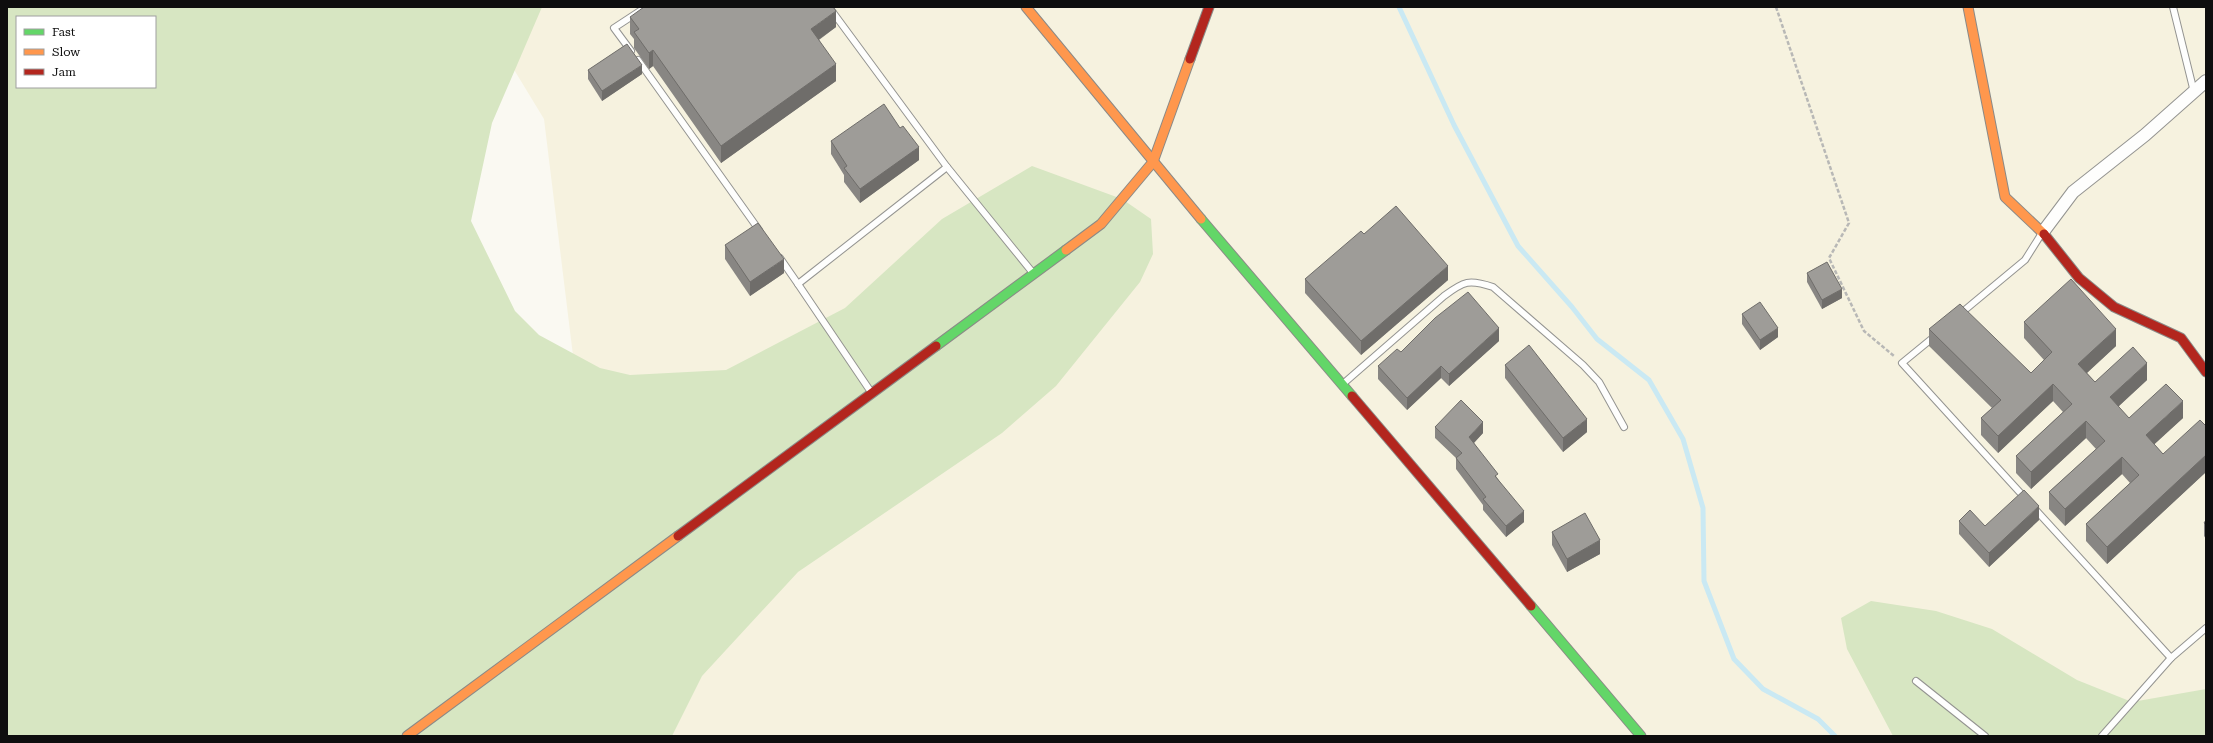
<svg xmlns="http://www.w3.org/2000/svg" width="2213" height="743" font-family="'Roboto Serif',serif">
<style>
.farmland{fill:#f6f2df}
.forest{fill:#d7e6c2;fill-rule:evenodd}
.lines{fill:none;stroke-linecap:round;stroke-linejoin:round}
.stream{stroke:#cae9f3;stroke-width:5}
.lane-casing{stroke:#949491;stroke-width:8}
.street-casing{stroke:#949491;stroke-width:14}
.fast-casing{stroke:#8b8a87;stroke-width:11}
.slow-casing{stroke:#8b8a87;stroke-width:11}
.jam-casing{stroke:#8b8a87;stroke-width:11}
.path{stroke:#b8b8b6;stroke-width:2.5;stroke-dasharray:4 2;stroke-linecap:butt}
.lane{stroke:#fefefd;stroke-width:6}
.street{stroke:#fefefd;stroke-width:12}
.fast{stroke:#63d668;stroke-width:9}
.slow{stroke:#ff974d;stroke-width:9}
.jam{stroke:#b3261e;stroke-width:9}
.wall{fill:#888683}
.shaded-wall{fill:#6f6d6a}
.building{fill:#9e9c98;stroke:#6f6d6a}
</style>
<rect width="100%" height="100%" fill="#faf9f2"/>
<path class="farmland" d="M476,7H2206V736H373L589,486L544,119Z"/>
<g class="forest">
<path d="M7,7H542L492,123L471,221L515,311L539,335L600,368L630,375L726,370L845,308L942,219L1032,166L1122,199L1151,219L1153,254L1140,282L1056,386L1002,433L798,572L702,676L672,736H7ZM17,17H155V87H17Z"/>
<path d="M1871,601L1936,611L1992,629L2077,680L2132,702L2206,689V736H1893L1847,649L1841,618Z"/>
</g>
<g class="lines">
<path class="stream" d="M1399,7L1454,125L1518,246L1572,307L1597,339L1649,380L1683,439L1703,508L1704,581L1734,659L1763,689L1818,719L1835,736"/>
<g class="lane-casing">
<g id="lane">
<path d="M2173,7L2194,92"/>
<path d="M631,51L614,28L646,7"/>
<path d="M638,60L759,230"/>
<path d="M947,167L1033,273"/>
<path d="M780,258L798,284L947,167L829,7"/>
<path d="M798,284L871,392"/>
<path d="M1960,314L2025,260L2042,233"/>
<path d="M1935,336L1902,363L2025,498"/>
<path d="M1344,383L1444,296C1464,281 1469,279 1493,287L1583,365L1599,382L1624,427"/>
<path d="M2034,508L2171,658L2206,628"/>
<path d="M1916,681L1985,736"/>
<path d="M2102,736L2171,658"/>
</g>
</g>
<g class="street-casing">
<path id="street" d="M2043,232L2073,192L2145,135L2206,81"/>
</g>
<g class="fast-casing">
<g id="fast">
<path d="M1201,219L1352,396"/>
<path d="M936,346L1066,250"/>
<path d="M1531,606L1641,736"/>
</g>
</g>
<g class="slow-casing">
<g id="slow">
<path d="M1026,7L1201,219"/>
<path d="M1968,7L2005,197L2044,234"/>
<path d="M1066,250L1101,224L1153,162L1190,59"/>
<path d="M407,736L678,536"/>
</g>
</g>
<g class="jam-casing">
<g id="jam">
<path d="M1190,59L1209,7"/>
<path d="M2044,234L2079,278L2114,307L2181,338L2206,372"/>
<path d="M1352,396L1531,606"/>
<path d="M678,536L936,346"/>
</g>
</g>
<path class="path" d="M1776,7L1849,223L1829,258L1864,331L1894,356"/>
<use href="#lane" class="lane"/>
<use href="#street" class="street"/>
<use href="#fast" class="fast"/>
<use href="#slow" class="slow"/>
<use href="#jam" class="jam"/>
</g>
<g class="wall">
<path d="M630,17L836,27L819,40L836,81L721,163L653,66L649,69L634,48V39L630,34Z"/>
<path d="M588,70L642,74L602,101L588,79Z"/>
<path d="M900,128L919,160L860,203L844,182V175L831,154V141Z"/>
<path d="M1364,234L1448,280L1361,355L1305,293V279Z"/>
<path d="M725,245L784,273L750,296L725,259Z"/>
<path d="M1807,273L1842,298L1822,309L1807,282Z"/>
<path d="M1742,314L1778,337L1760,350L1742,324Z"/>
<path d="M2024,322L2116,346L2087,373L2095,382L2147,380L2118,407L2129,418H2183L2154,444L2163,454L2206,426V472L2107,564L2086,541V524L2130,483L2122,474L2065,526L2049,509V492L2096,449L2086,438L2031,489L2016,473V456L2063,412L2053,401L1998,453L1981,435V418L1992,408L1929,346V329L2031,373L2044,360L2024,338Z"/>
<path d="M1499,341L1449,386L1441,378L1407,410L1378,379V366L1401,352Z"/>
<path d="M1505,365L1587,432L1563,452L1505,378Z"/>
<path d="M1435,427L1483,433L1474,443L1498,479L1524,522L1506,537L1483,510V505L1456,469V458L1435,438Z"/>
<path d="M2039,520L1989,567L1959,534V521L1985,526Z"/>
<path d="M2206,520V539L2204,536V523Z"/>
<path d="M1552,532L1600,554L1567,572L1552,545Z"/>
</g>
<g class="shaded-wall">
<path d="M836,11V27L811,45V29Z"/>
<path d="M653,50V66L649,69V53Z"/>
<path d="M836,64V81L721,163V146Z"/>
<path d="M642,65V74L602,101V91Z"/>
<path d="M919,147V160L860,203V189Z"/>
<path d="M784,259V273L750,296V282Z"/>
<path d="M1448,266V280L1361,355V341Z"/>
<path d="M1842,289V298L1822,309V300Z"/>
<path d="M1499,328V341L1449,386V374Z"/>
<path d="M1778,328V337L1760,350V340Z"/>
<path d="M2116,329V346L2078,381V364Z"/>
<path d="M2147,363V380L2110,414V397Z"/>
<path d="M1441,366V378L1407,410V398Z"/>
<path d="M2053,384V401L1998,453V436Z"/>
<path d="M2183,401V418L2146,452V435Z"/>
<path d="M1587,419V432L1563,452V438Z"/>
<path d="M2086,421V438L2031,489V472Z"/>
<path d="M1483,422V433L1469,448V437Z"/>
<path d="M2206,455V472L2107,564V547Z"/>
<path d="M2122,457V474L2065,526V509Z"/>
<path d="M2039,506V520L1989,567V553Z"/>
<path d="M1524,511V522L1506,537V526Z"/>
<path d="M1600,540V554L1567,572V559Z"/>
</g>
<g class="building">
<path d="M644,7H833L836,11L811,29L836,64L721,146L653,50L649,53L634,32L639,29L630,17Z"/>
<path d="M627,44L642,65L602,91L588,70Z"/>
<path d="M884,104L900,128L903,126L919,147L860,189L844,168L847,166L831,141Z"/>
<path d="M1396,206L1448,266L1361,341L1305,279L1361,231L1364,234Z"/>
<path d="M758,223L784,259L750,282L725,245Z"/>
<path d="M1827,262L1842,289L1822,300L1807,273Z"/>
<path d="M2071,279L2116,329L2078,364L2095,382L2133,347L2147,363L2110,397L2129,418L2166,384L2183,401L2146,435L2163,454L2200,420L2206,426V455L2107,547L2086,524L2139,475L2122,457L2065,509L2049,492L2105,441L2086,421L2031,472L2016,456L2072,404L2053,384L1998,436L1981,418L2001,400L1929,329L1960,304L2031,373L2052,352L2024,322Z"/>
<path d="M1468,292L1499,328L1449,374L1441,366L1407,398L1378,366L1397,349L1401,352L1435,318Z"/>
<path d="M1760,302L1778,328L1760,340L1742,314Z"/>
<path d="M1529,345L1587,419L1563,438L1505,365Z"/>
<path d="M1461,400L1483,422L1469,437L1498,474L1495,476L1524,511L1506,526L1483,499L1486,497L1456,458L1462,453L1435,427Z"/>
<path d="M2024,490L2039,506L1989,553L1959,521L1970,510L1985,526Z"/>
<path d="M1585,513L1600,540L1567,559L1552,532Z"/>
<path d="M2206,520V525L2204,523Z"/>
</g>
<rect width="2213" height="743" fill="none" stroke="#0e0e0e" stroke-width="16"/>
<rect x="16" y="16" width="140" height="72" fill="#ffffff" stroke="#9f9f9f"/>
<rect x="24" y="29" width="20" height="6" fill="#63d668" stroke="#9f9f9f"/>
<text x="52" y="36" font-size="12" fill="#0e0e0e">Fast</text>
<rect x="24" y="49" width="20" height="6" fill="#ff974d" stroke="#9f9f9f"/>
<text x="52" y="56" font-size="12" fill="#0e0e0e">Slow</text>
<rect x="24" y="69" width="20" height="6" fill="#b3261e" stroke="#9f9f9f"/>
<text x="52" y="76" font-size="12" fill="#0e0e0e">Jam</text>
</svg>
